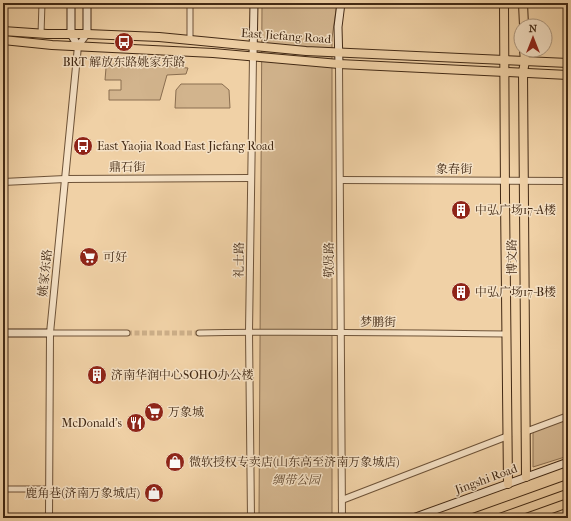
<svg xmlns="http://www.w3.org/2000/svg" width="571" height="521" font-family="'IM FELL French Canon','Noto Serif SC',serif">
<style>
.green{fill:#d2b48d;stroke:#8a6e50}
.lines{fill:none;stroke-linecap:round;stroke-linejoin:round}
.minor-tunnel{stroke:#cdaf89;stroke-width:5;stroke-dasharray:5 2.5;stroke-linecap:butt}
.minor-casing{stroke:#6e5338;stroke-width:7}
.tertiary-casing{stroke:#6e5338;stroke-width:8}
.secondary-casing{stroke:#422914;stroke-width:9}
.primary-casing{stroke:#422914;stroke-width:10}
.trunk-casing{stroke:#422914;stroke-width:10}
.minor{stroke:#f5e1c5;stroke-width:5}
.tertiary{stroke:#f5e1c5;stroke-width:6}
.secondary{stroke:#f5e1c5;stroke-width:7}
.primary{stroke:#f0d1a6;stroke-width:8}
.trunk{stroke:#f0d1a6;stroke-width:8}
.labels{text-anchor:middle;stroke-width:3;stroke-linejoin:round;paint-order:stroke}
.street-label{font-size:12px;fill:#422914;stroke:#f5e1c5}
.poi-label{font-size:12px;fill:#422914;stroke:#f5e1c5;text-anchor:start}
.park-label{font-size:12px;font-style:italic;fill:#5f452c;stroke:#f5e1c5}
</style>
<rect width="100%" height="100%" fill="#f0d1a6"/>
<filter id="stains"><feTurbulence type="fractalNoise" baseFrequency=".005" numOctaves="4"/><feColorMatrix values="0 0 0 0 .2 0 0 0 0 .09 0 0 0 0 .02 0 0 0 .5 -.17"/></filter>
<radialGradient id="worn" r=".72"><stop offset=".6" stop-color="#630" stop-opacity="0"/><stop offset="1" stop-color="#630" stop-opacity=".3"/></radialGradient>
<g class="green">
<path d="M262,3H337L332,38V518H259Z"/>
<path d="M118,62L188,68L186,74L167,75L160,100H109V90H121V80H105L106,68Z"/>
<path d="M181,84H222L229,90L230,108H175L176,90Z"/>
<path d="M568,415V456L533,467V426Z"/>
</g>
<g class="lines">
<path class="minor-tunnel" d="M127,333H199"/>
<g class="minor-casing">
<g id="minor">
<path d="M41,34L42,3"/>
<path d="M190,40V3"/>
<path d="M50,333H127"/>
<path d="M199,333C301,331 404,333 506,334"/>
<path d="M3,489H49"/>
</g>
</g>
<g class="tertiary-casing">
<g id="tertiary">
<path d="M339,64L342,518"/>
<path d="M340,180L568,181"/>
<path d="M3,182L65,179L250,178"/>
<path d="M525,432L568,416"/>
<path d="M342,500L508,436"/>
<path d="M49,518L50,333L78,46L87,34"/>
<path d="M251,518L249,332L253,57"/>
</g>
</g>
<g class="secondary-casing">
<g id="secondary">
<path d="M71,3V34L78,46"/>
<path d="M87,3V34"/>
<path d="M253,57L254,3"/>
<path d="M339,64L338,27L341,3"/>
<path d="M3,333H50"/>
<path d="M413,518L568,462"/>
</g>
</g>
<g class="primary-casing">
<g id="primary">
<path d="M504,3L505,198L508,484"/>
<path d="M523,3L524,26"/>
<path d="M3,31L47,34H87L159,37L306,51L568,63"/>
<path d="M3,40L52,45L213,53L339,64L568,75"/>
<path d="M524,50L525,61L523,72L526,477"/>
</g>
</g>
<g class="trunk-casing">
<g id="trunk">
<path d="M473,518L568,484"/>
<path d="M526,518L568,503"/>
</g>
</g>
<use href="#minor" class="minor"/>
<use href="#tertiary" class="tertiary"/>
<use href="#secondary" class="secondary"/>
<use href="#primary" class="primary"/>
<use href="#trunk" class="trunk"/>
</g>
<defs>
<g id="bus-disc" transform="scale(1)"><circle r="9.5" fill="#8f2418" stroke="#f5e1c5"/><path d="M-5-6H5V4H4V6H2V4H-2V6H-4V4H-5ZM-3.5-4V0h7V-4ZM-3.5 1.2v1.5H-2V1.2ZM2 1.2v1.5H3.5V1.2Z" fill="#fff"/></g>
<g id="building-disc" transform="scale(1)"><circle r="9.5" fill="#8f2418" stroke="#f5e1c5"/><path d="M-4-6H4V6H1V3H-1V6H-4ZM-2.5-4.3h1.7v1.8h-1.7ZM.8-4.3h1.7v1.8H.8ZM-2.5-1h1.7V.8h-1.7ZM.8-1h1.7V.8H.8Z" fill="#fff"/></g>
<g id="supermarket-disc" transform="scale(1)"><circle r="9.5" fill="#8f2418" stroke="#f5e1c5"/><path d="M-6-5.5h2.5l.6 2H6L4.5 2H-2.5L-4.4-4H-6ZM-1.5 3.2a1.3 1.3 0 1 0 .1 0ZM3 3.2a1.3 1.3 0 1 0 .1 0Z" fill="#fff"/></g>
<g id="restaurant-disc" transform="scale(1)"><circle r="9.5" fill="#8f2418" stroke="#f5e1c5"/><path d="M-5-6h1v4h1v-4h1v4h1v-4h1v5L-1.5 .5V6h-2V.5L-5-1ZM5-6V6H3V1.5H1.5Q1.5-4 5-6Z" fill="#fff"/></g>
<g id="shop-disc" transform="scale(1)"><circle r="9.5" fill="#8f2418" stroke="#f5e1c5"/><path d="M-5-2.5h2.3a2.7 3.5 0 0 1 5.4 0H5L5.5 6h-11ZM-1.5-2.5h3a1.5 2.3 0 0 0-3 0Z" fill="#fff"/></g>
</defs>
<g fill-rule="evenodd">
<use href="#bus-disc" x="124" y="42"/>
<use href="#bus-disc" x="83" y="146"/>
<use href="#building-disc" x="461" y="210"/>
<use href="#supermarket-disc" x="89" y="257"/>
<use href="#building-disc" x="461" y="292"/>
<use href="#building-disc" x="97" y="375"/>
<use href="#supermarket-disc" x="154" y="412"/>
<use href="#restaurant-disc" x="136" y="423"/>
<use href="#shop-disc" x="175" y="462"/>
<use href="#shop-disc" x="154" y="493"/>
</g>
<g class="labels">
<g class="street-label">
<text transform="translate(286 36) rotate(4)" y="4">East Jiefang Road</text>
<text x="127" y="171">鼎石街</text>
<text x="454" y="173">象春街</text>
<text transform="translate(512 257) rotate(-90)" y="4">博文路</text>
<text transform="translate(239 260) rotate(-89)" y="4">礼士路</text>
<text transform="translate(329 260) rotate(-90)" y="4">敬贤路</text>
<text transform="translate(45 273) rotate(-84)" y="4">姚家东路</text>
<text transform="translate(378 322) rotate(1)" y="4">梦鹏街</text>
<text transform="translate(486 479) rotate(-20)" y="4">Jingshi Road</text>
</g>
<g class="poi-label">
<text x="124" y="66" text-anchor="middle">BRT 解放东路姚家东路</text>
<text x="97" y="150">East Yaojia Road East Jiefang Road</text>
<text x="475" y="214">中弘广场17-A楼</text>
<text x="103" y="261">可好</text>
<text x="475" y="296">中弘广场17-B楼</text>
<text x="111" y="379">济南华润中心SOHO办公楼</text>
<text x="168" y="416">万象城</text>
<text x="122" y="427" text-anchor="end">McDonald's</text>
<text x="189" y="466">微软授权专卖店(山东高至济南万象城店)</text>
<text x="140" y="497" text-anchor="end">鹿角巷(济南万象城店)</text>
</g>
<g class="park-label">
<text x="296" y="484">绸带公园</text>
</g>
</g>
<rect width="571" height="521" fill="none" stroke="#f0d1a6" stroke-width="16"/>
<rect x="4" y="4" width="563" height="513" fill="none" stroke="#422914" stroke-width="2"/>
<rect x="8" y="8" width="555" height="505" fill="none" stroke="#422914"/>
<g transform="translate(533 38)"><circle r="19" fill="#f5e1c5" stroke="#ad977e"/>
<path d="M0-3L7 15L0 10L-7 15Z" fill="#8f2418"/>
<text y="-6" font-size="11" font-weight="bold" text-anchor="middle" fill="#422914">N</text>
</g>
<rect width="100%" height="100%" filter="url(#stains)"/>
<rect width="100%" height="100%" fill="url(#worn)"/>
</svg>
